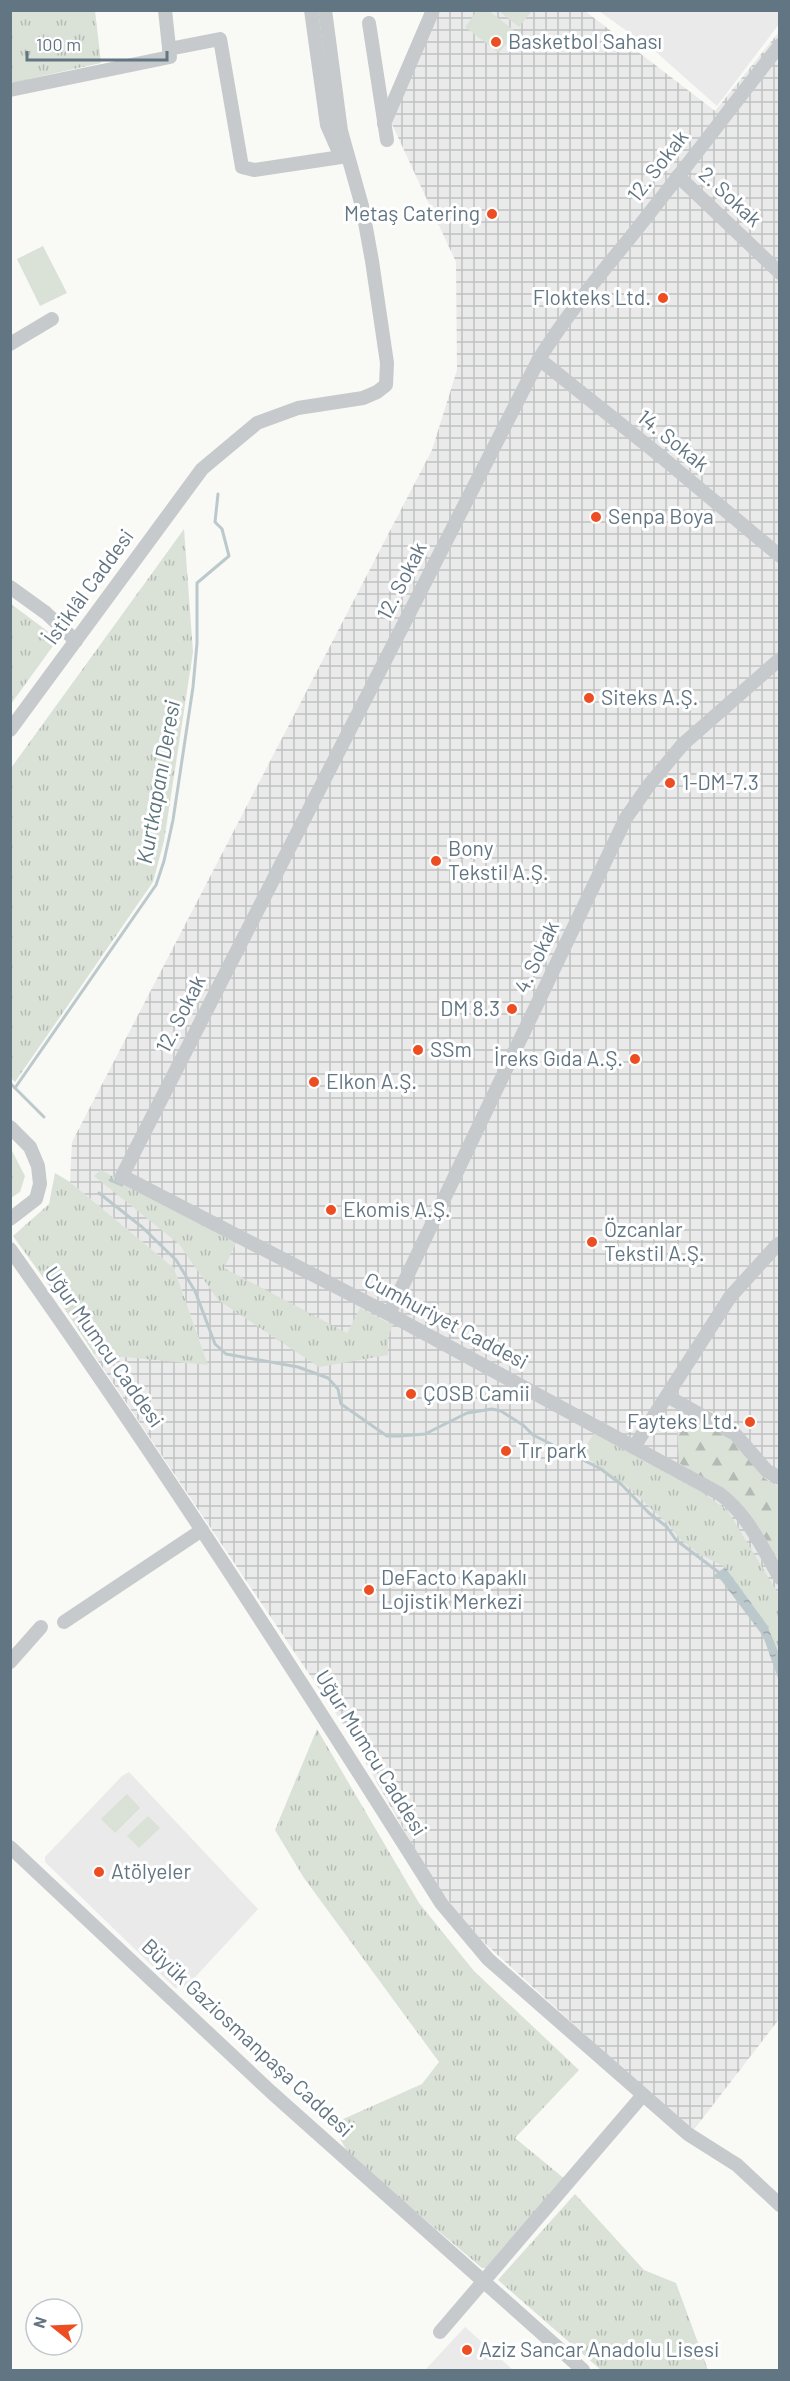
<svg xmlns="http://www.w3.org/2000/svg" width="790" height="2381" font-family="Barlow,sans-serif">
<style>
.built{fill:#e9eae9}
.industrial{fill:url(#industrial-grid)}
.grass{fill:url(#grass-tufts)}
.forest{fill:url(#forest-firs)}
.pitch{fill:#dae1d7}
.water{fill:url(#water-ripples)}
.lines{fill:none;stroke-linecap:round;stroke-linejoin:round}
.stream{stroke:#bcc9cc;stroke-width:3}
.minor{stroke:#c6cacd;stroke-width:14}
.poi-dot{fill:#ec4d23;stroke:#fff;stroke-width:2}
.labels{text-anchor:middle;stroke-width:6;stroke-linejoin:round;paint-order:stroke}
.poi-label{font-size:21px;fill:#627582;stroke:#fff;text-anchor:start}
.street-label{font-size:21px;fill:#627582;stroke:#fff}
.water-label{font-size:22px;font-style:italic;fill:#5d757c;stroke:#fff}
</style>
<defs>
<pattern id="industrial-grid" width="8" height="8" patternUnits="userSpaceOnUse" patternTransform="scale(1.5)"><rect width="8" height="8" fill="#e9eae9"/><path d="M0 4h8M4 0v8" fill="none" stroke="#c0c2c2"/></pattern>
<pattern id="grass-tufts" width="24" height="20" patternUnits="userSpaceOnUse" patternTransform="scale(1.5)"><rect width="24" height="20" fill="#dae1d7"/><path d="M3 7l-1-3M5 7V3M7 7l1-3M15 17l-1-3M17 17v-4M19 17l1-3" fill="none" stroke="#b4bbb4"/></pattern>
<pattern id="forest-firs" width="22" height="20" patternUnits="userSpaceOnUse" patternTransform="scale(1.5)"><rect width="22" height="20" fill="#dae1d7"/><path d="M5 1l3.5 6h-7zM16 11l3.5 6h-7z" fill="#b4bbb4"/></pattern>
<pattern id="water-ripples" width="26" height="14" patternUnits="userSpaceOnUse" patternTransform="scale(1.5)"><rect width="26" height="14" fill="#bcc9cc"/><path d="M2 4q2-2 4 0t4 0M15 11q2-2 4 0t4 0" fill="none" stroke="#9ca8ab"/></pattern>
</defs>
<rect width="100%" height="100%" fill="#f9f9f6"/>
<g class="built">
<path d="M599,11H779V24L717,106L656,52Z"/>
<path d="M129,1772L258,1909L186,1987L175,1988L45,1862V1857L122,1776Z"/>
<path d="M465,2327L513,2370H425Z"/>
</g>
<path class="industrial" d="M436,11H585L715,111L779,32L780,2018L692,2132L478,1937L432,1880L349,1733L92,1352L208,1365L174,1268L70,1182L72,1142L432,450L457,370L456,262L390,120Z"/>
<g class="grass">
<path d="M10,11H95L101,63L11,83Z"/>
<path d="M184,529L193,652L164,841L153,882L15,1082L10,1077L11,768Z"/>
<path d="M11,604L58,639L11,704Z"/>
<path d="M10,1147L25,1176L20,1192L11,1198Z"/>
<path d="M101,1170L236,1243L224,1268L347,1333L360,1308L393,1325L388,1336V1355L319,1367L218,1300L179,1244L94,1176Z"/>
<path d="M55,1173L70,1182L174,1268L208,1365L94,1354L55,1294L13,1236L49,1204Z"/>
<path d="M594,1433L705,1494L728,1511L779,1595V1654L767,1625L725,1567L699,1554L680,1539L669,1525L627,1486L581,1454Z"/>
<path d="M317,1729L419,1903L474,1971L579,2070L515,2138L566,2180L490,2268H482L349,2155L332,2124L422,2084L439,2062L304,1878L275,1830Z"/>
<path d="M575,2194L644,2270L676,2283L708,2370H601L498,2280Z"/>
</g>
<path class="forest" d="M683,1411L724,1434L759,1466L764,1478L779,1487V1561L756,1523L735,1498L679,1463L677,1426Z"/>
<g class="pitch">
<path d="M477,11H489L516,32L499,53L465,27Z"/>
<path d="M499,11H532L519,27Z"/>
<path d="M43,246L67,293L40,306L17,259Z"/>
<path d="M127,1794L140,1808L115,1833L101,1819Z"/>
<path d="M148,1816L160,1828L139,1848L127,1836Z"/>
</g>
<path class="water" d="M725,1567L767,1625L779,1654V1681L763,1636L721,1580L713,1576Z"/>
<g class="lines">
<g class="stream">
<path d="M10,1083L44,1117"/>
<path d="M15,1088L156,885L164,861L173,820L193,687L197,643V583L229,556L222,529L215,522L218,494"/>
<path d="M110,1180L122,1185"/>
<path d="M99,1193L142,1227L176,1260L195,1291L215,1344L226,1354L298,1367L328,1378L338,1389L341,1404L387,1436H399L425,1434L467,1413L492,1409L501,1411L523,1425L533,1435L601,1469L622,1485L649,1513L667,1527L676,1540L721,1574"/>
</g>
<g class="minor">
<path d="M311,10L327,125L341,157"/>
<path d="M369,23L387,140"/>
<path d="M780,45C729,110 680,175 629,239C597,278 566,316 539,359L122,1176L389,1314L720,1494C749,1516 762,1548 780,1578"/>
<path d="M169,49L220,39L242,167L254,170L341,157"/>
<path d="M10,90L170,57L165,10"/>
<path d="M384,124L433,10"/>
<path d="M678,176L780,273"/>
<path d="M10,344L52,319"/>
<path d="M539,359L658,454L780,556"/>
<path d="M10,587L46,613L76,641"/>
<path d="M10,730L202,469L257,423L298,408L363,398L377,392L386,385L387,363L372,261L362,206L341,131L325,10"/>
<path d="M10,1127L30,1147L38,1166L40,1184L36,1199L10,1219"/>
<path d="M10,1249C161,1462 302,1682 441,1903L488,1959L688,2134L737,2165L780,2205"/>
<path d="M389,1314L626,818L649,785L683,744L780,659"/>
<path d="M667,1396L735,1434L767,1471L780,1478"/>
<path d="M634,1447L730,1297L778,1244L780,1246"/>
<path d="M64,1622L202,1530"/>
<path d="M10,1662L41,1627"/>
<path d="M10,1847L271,2092L583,2370"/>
<path d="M440,2332L643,2095"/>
</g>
</g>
<g class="poi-dot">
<circle cx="496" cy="42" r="6"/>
<circle cx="492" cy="214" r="6"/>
<circle cx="663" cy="298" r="6"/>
<circle cx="596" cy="517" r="6"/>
<circle cx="589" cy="698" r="6"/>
<circle cx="670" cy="783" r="6"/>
<circle cx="436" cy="861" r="6"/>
<circle cx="512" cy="1009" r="6"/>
<circle cx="418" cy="1050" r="6"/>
<circle cx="635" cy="1059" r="6"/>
<circle cx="314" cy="1082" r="6"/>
<circle cx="331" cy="1210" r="6"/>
<circle cx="592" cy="1242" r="6"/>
<circle cx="411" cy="1394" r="6"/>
<circle cx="750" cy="1422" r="6"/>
<circle cx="506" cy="1451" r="6"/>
<circle cx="369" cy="1590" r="6"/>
<circle cx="99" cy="1872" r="6"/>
<circle cx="467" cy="2350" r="6"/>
</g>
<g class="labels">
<g class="poi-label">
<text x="508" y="49">Basketbol Sahası</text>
<text x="480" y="221" text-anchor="end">Metaş Catering</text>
<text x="651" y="305" text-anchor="end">Flokteks Ltd.</text>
<text x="608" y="524">Senpa Boya</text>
<text x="601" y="705">Siteks A.Ş.</text>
<text x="682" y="790">1-DM-7.3</text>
<text x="448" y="856">Bony<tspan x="448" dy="24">Tekstil A.Ş.</tspan></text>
<text x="500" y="1016" text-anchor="end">DM 8.3</text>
<text x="430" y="1057">SSm</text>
<text x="623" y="1066" text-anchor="end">İreks Gıda A.Ş.</text>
<text x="326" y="1089">Elkon A.Ş.</text>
<text x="343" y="1217">Ekomis A.Ş.</text>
<text x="604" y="1237">Özcanlar<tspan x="604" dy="24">Tekstil A.Ş.</tspan></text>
<text x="423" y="1401">ÇOSB Camii</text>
<text x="738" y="1429" text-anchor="end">Fayteks Ltd.</text>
<text x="518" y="1458">Tır park</text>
<text x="381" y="1585">DeFacto Kapaklı<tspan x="381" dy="24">Lojistik Merkezi</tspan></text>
<text x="111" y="1879">Atölyeler</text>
<text x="479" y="2357">Aziz Sancar Anadolu Lisesi</text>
</g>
<g class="street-label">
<text transform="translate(658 166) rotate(-52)" y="7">12. Sokak</text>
<text transform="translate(730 197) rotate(43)" y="7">2. Sokak</text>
<text transform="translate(673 441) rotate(39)" y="7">14. Sokak</text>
<text transform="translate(402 581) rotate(-63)" y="7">12. Sokak</text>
<text transform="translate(89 587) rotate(-54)" y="7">İstiklâl Caddesi</text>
<text transform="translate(537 957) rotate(-65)" y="7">4. Sokak</text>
<text transform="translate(181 1014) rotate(-63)" y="7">12. Sokak</text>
<text transform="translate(446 1321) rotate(28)" y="7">Cumhuriyet Caddesi</text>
<text transform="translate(104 1347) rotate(55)" y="7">Uğur Mumcu Caddesi</text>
<text transform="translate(371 1753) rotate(58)" y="7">Uğur Mumcu Caddesi</text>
<text transform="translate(247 2038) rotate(43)" y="7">Büyük Gaziosmanpaşa Caddesi</text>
</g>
<g class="water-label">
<text transform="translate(158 782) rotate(-80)" y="8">Kurtkapanı Deresi</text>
</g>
</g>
<rect width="790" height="2381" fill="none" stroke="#627582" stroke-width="24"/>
<g transform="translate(54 2327) rotate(288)"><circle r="28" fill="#ffffff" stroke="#c0c8cd" stroke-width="1.5"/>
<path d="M0-4.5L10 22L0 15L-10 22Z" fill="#ec4d23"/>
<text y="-9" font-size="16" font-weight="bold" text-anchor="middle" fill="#627582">N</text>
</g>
<path d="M27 51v9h140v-9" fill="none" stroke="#627582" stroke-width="3"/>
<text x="36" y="51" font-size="18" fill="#627582" stroke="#ffffff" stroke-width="4.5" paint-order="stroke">100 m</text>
</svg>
